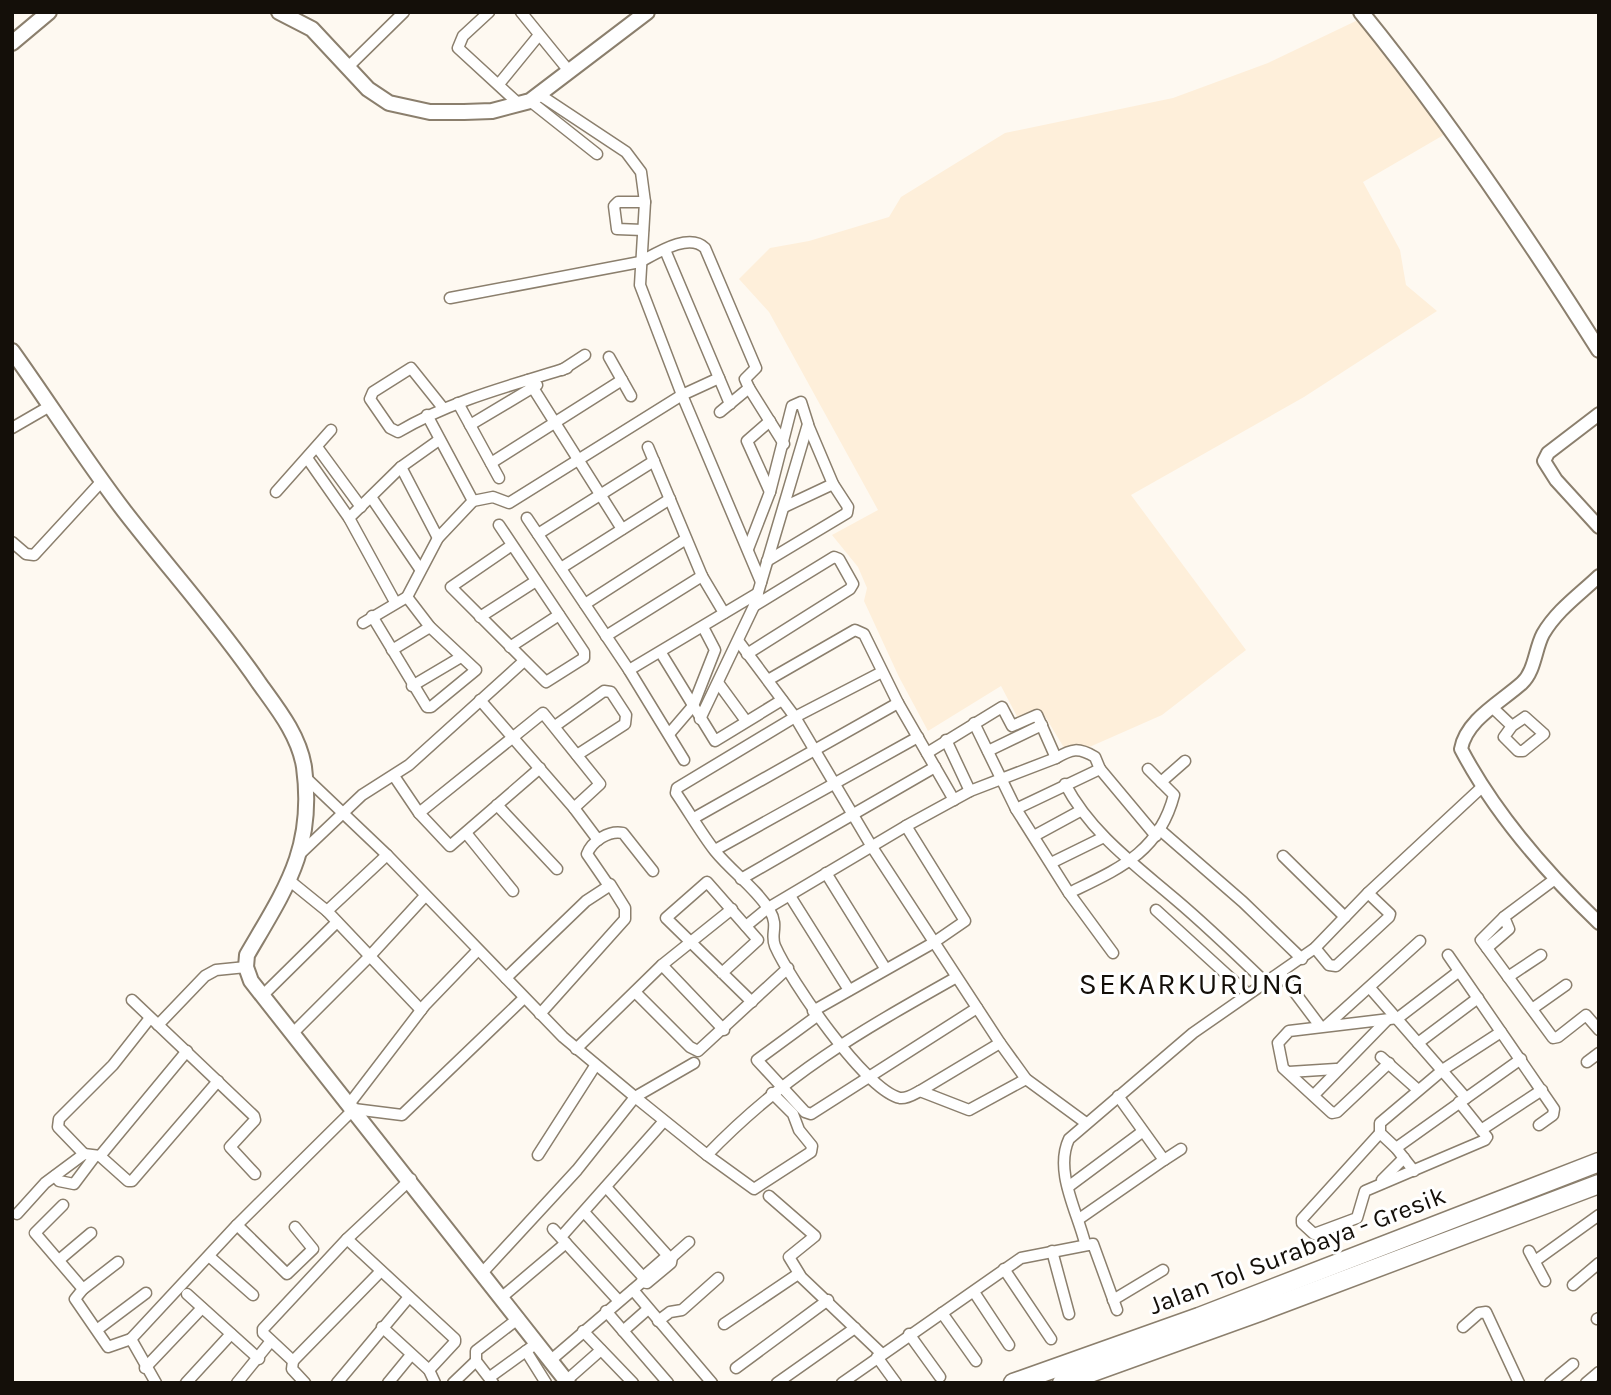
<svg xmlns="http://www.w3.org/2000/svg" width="1611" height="1395" font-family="Karla,sans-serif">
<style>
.built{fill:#feefda}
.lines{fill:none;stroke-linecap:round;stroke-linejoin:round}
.minor-casing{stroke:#8b7f6d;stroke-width:13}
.tertiary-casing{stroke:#8b7f6d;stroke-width:16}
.secondary-casing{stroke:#8b7f6d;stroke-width:18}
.motorway-casing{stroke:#8b7f6d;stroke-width:21}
.minor{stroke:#fff;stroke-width:10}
.tertiary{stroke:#fff;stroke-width:12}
.secondary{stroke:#fff;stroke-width:14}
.motorway{stroke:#fff;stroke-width:18}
.labels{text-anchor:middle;stroke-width:6;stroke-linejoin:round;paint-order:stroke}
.street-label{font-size:26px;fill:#140f09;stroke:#fff}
.quarter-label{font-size:30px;letter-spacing:2px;fill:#140f09;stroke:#fff}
</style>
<rect width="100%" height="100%" fill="#fef9f1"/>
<path class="built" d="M1360,19L1447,133L1363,182L1400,250L1406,285L1437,311L1304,397L1131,495L1246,650L1162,715L1069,756L1043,713L1021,724L1001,686L928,731L899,677L864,601L867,588L858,567L832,535L878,510L769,312L739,279L770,248L809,241L889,217L901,197L1005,133L1173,98L1268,63Z"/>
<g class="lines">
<g class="minor-casing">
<g id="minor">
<path d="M489,12L463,36L458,48L520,105"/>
<path d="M521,12L569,71"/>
<path d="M347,68L404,12"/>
<path d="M499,84L539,35"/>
<path d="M540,95L626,152L641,172L645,202L640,285L682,395L761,582"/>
<path d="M530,101L597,154"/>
<path d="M643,230L617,229L614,206L618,202H645"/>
<path d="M665,250L730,404"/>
<path d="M450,298L640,262C657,253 689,232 705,248L756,368L745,379L749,388L720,412"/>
<path d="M609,357L631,396"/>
<path d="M562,370L585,355"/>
<path d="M528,380L622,529"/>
<path d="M749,388L784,444"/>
<path d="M458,403L499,478"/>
<path d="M443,408L411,368L373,392L370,399L390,428L398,432C450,401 509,386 567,368"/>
<path d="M427,415L473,501"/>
<path d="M470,425L537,385"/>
<path d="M12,428L50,406"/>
<path d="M317,447L361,507"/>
<path d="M648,447L702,576L724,613"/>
<path d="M307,458L349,518L395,602"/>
<path d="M491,463L622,380"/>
<path d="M401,467L438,538"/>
<path d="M276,492L331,430"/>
<path d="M770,492L747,441L770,421"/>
<path d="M371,497L420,569"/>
<path d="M784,507L833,484"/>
<path d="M349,518L401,467L439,440"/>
<path d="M527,518L629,670L684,760"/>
<path d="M499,525L584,652V658L546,682L451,587L512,545"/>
<path d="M538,534L654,461"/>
<path d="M12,542L26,554L34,555L102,481"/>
<path d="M767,561L847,513L848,507L833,484L808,425"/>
<path d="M561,568L670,499"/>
<path d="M585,604L686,539"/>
<path d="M372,616L427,707H431L476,670L430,627L407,597"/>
<path d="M480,617L536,581"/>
<path d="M363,623L407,597L438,538L473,501L493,497L509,503L682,395L719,378"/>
<path d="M606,636L702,576"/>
<path d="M739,642L795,717L872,847L1000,1043L1026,1079L1086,1123"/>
<path d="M510,647L559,615"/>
<path d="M392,650L430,627"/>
<path d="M661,653L715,741L782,700"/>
<path d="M747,654L850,589L853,584L839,559L834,557L754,606"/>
<path d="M629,670L758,593"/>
<path d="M882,672L795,717L677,788L676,793C689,812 701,833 715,851C732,872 756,888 770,911C779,926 770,934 775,946C790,980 865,1090 900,1098C907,1099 914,1094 920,1091L969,1110L1026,1079"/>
<path d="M768,680L855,630L864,634L898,703L954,800"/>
<path d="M719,684L746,721"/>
<path d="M412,686L461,657"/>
<path d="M1492,707L1512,726L1504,737L1518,751H1523L1544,734L1525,717L1512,726"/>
<path d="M700,719L754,606L808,424L801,402L792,406L770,492L748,549"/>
<path d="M974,723L1016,809L1069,893L1113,953"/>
<path d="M555,726L604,691L611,692L626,715L625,724L577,755"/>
<path d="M669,734L693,706L715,650L703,627"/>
<path d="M946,740L970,791"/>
<path d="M988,751L1042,725"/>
<path d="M927,753L1002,707L1012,726L1037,715L1056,758C1072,749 1078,747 1095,757L1100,769"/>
<path d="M304,776L387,855L563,1037L635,1097L694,1063"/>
<path d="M394,776L419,813L450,846L540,768"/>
<path d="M1161,782L1185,761"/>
<path d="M1065,784C1091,833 1134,864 1175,899C1207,926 1236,954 1266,983"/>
<path d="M497,805L557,869"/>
<path d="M574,808L598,840"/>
<path d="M1016,809L1100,769L1156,836"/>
<path d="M419,813L543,713L600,784L574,808L480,700"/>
<path d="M694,818L898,703"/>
<path d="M1159,829L1243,902L1302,959"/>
<path d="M466,833L513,891"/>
<path d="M1034,836L1080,811"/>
<path d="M715,850L918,737"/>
<path d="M301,853L362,795L409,765L524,661"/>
<path d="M1283,856L1345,917"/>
<path d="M1051,863L1104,837"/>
<path d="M826,873L885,968"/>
<path d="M741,879L935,767"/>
<path d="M1555,879L1504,917L1481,940L1553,1038L1558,1037L1586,1015L1599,1030"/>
<path d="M290,881L327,911L421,1010"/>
<path d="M1069,893C1118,869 1159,853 1174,795L1148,769"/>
<path d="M790,896L849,990"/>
<path d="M1156,910L1248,994"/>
<path d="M327,911L387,855"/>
<path d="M746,926L768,908L906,826L970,791L1056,758"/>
<path d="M1315,948L1329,965L1336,966L1389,917L1390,914L1368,893"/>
<path d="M1487,948L1509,929L1504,917"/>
<path d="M1448,955L1554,1109L1553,1115L1539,1125"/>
<path d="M662,965L724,1030"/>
<path d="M722,973L758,940L707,882L666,918L752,1002"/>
<path d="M1281,974L1320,1026"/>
<path d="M1508,977L1541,955"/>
<path d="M506,978L586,901L609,886L587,854C592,841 609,830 623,833L653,871"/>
<path d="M1370,988L1466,1098"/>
<path d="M635,992L690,1047L698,1051L788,968"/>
<path d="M262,996L337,922"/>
<path d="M132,1000L254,1116L255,1120L230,1147L255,1174"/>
<path d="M1532,1009L1566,985"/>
<path d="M813,1011L933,943L965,921L906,826"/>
<path d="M540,1014L625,919V908L610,884"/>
<path d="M817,1016L757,1060L805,1112L811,1114L977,1008"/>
<path d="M158,1025L205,976L216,970L246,967"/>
<path d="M1327,1025L1420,941"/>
<path d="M293,1033L369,957L425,896"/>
<path d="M1418,1043L1478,998"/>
<path d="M576,1049L662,965L732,909"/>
<path d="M1381,1057L1417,1089"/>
<path d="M1587,1062L1599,1053"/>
<path d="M1389,1063L1337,1112L1332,1113L1283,1068L1278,1043L1289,1031L1398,1018L1458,972"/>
<path d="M1289,1072L1336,1069"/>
<path d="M920,1091L1000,1043"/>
<path d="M1314,1095L1387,1020"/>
<path d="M350,1103L425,1005L478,950"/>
<path d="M1481,1130L1542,1090"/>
<path d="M1380,1133L1302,1219V1223L1314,1234L1357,1218L1365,1191L1485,1140L1487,1137L1459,1102"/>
<path d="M1396,1148L1521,1059"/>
<path d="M84,1154L58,1127L59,1119L113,1065L150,1018"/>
<path d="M538,1155L595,1066"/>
<path d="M707,1155L754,1189L811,1152L812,1146L799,1130L793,1114L772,1093"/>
<path d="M100,1156L128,1181H132L218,1081"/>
<path d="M1164,1160L1181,1149"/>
<path d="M1414,1171L1396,1148L1380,1133V1123L1444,1069L1501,1032"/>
<path d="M55,1176L59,1181L74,1184L95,1156"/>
<path d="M1382,1180L1404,1158"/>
<path d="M606,1187L668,1256"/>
<path d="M1068,1187L1142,1132"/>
<path d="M769,1196L815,1236L789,1257L800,1275"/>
<path d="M63,1205L35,1233L83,1289L75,1299L108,1347L131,1339L156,1383"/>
<path d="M584,1212L643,1277"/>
<path d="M17,1214L45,1183L84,1154L100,1156L187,1051"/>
<path d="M1079,1219L1164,1160L1118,1096"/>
<path d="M237,1225L287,1274L313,1249L295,1227"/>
<path d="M553,1229L618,1300"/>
<path d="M561,1237L664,1121"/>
<path d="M347,1239L455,1339V1342L429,1370"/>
<path d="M1085,1243C1077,1211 1054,1171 1069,1139L1193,1033L1315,948L1368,893L1481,788"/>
<path d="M1052,1251L1069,1314"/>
<path d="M1529,1251L1545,1281"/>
<path d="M210,1257L253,1295"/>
<path d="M59,1260L91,1233"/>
<path d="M1535,1261L1599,1215"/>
<path d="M1004,1269L1051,1339"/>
<path d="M483,1272L577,1170L635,1097L707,1155C785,1074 859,1032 955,978"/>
<path d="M642,1282L643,1277L666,1257H672L689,1242"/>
<path d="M1573,1285L1599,1263"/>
<path d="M83,1289L118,1262"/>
<path d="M633,1290L712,1383"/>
<path d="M974,1292L1009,1345"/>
<path d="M187,1294L259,1359"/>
<path d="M502,1297L566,1243"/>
<path d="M1113,1300L1163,1270"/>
<path d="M606,1311L668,1383"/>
<path d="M942,1313L976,1361"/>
<path d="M1597,1319L1599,1318"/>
<path d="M658,1321L670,1312L682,1310L718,1278"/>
<path d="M724,1324L798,1274L882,1354"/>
<path d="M382,1327L429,1370L435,1383"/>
<path d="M1463,1327L1479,1313L1486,1312L1519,1383"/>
<path d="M98,1329L146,1293"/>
<path d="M583,1331L633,1383"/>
<path d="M623,1331L648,1309"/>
<path d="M909,1334L940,1377"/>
<path d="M131,1339L237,1225L354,1109L402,1115L524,998"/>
<path d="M526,1351L546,1383"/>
<path d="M877,1357L896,1383"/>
<path d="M551,1360L642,1282L647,1283L671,1263L672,1257"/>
<path d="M293,1361L381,1271"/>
<path d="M145,1368L202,1308"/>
<path d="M736,1368L828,1300"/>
<path d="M490,1377L537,1343"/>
<path d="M567,1380L601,1350"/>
<path d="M186,1383L231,1334"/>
<path d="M237,1383L271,1341"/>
<path d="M305,1383L292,1369L293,1361L263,1333V1329L347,1239L411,1179"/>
<path d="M337,1383L409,1297"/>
<path d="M388,1383L411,1355"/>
<path d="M453,1383L476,1361"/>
<path d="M493,1383L476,1361V1351L519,1318"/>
<path d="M777,1383L855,1328"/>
<path d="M842,1383L1021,1258L1093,1244L1117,1310"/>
<path d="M1550,1383L1573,1364"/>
<path d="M1586,1383L1599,1372"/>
</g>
</g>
<g class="tertiary-casing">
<g id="tertiary">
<path d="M1599,414L1548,453L1544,461L1556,480L1599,527"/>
<path d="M1599,576C1579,595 1557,610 1543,634C1535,649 1535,671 1522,683C1501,702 1466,720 1461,749C1495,814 1546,872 1599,923"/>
</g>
</g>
<g class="secondary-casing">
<g id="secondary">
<path d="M279,12L312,29L368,89L389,103L430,112H464L492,111L530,101L647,12"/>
<path d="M1361,12C1448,119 1525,233 1599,350"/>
<path d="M12,43L49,12"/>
<path d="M12,351C50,404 85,460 125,512C170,570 218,623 259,683C277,708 299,735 304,767C315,848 286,888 247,955L246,967L251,981L568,1383"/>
</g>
</g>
<g class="motorway-casing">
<g id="motorway">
<path d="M1013,1383L1199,1317L1599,1162"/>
<path d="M1062,1383L1262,1311L1599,1184"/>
</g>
</g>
<use href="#minor" class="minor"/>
<use href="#tertiary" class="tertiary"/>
<use href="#secondary" class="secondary"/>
<use href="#motorway" class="motorway"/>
</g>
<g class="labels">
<g class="street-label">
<text transform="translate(1297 1250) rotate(-21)" y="9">Jalan Tol Surabaya - Gresik</text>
</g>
<g class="quarter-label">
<text x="1192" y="994">SEKARKURUNG</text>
</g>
</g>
<rect width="1611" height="1395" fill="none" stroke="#140f09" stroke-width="28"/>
</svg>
